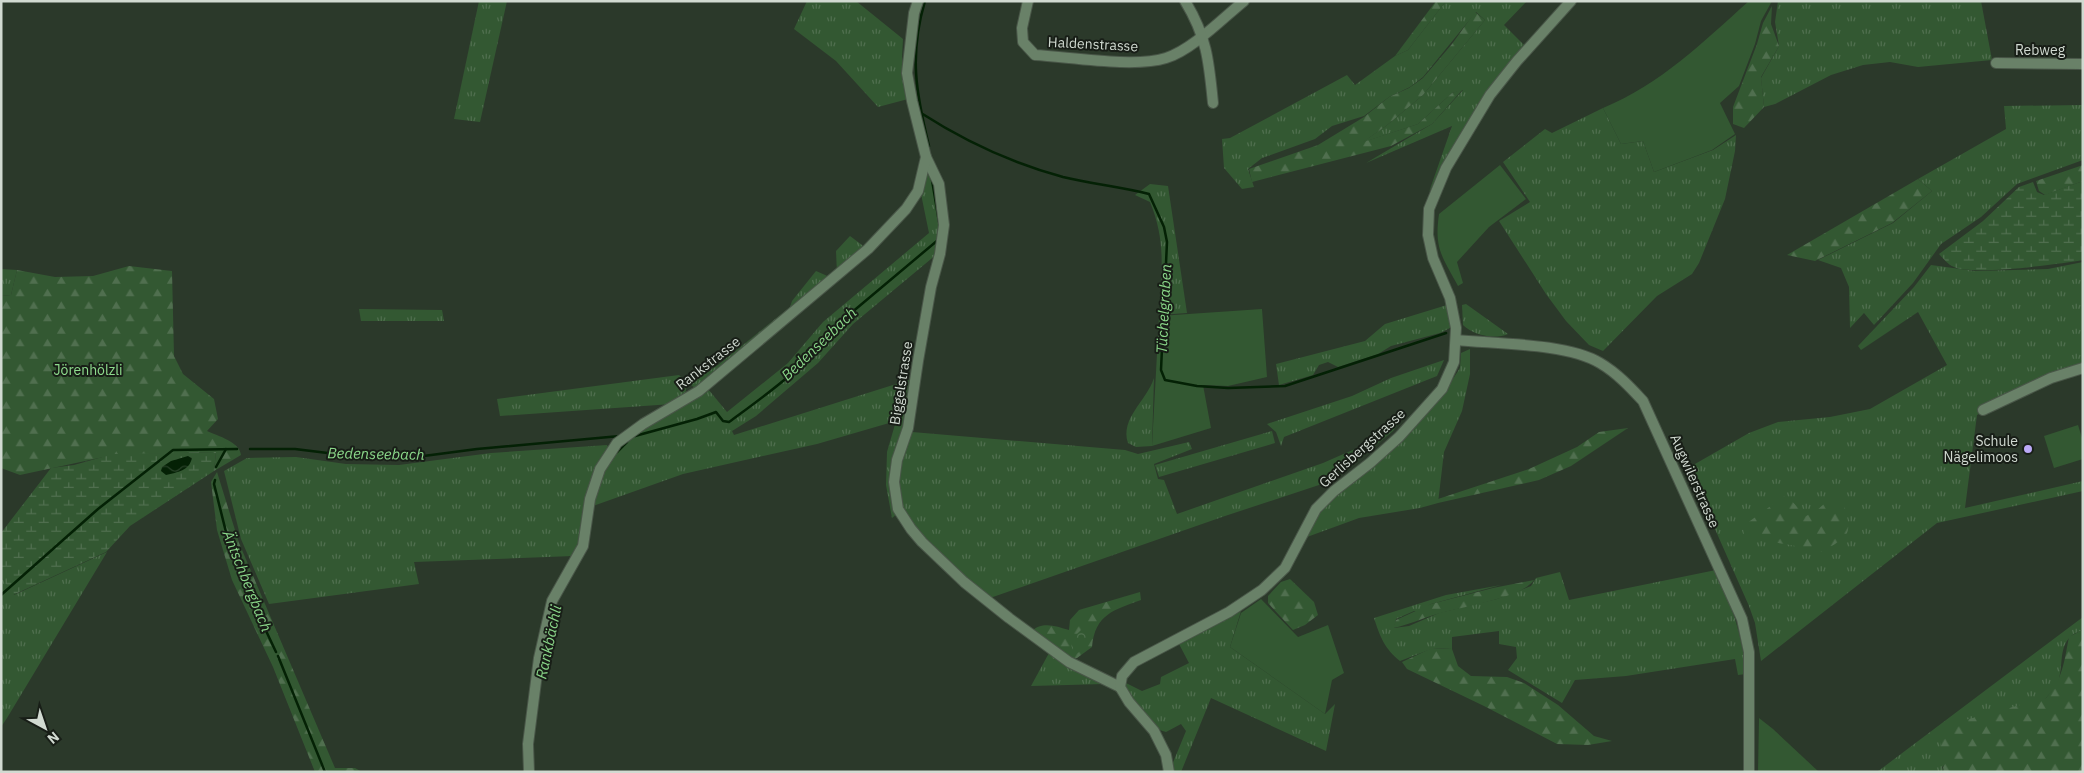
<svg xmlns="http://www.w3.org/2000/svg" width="2084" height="773" font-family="'IBM Plex Sans',sans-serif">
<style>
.grass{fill:url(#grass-tufts)}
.forest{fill:url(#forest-firs)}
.wetland{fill:url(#wetland-marsh)}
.park{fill:url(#park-crowns)}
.garden{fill:#335832}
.water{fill:url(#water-waves)}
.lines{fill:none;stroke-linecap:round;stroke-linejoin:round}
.stream{stroke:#042105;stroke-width:2.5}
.minor-casing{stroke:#495648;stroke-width:12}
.tertiary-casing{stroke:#495648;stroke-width:12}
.minor{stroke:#698168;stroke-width:10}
.tertiary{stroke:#698168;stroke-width:10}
.poi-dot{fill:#bbaaf6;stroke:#181e17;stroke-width:2}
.labels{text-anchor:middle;stroke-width:4;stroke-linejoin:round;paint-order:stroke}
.street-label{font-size:14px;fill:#d1dad1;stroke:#181e17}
.park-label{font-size:14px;fill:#8edb8d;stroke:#181e17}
.poi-label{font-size:14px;fill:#d1dad1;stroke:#181e17;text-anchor:end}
.water-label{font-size:15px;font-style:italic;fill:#8ad789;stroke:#181e17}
</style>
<defs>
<pattern id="grass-tufts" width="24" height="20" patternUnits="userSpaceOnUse" patternTransform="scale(1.25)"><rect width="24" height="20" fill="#335832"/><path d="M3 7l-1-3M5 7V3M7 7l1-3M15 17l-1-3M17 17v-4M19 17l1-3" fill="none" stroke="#506f4f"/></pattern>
<pattern id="forest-firs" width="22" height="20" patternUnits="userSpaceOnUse" patternTransform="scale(1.25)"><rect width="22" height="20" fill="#335832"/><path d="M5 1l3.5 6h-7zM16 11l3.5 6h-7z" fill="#506f4f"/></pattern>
<pattern id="wetland-marsh" width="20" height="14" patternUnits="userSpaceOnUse" patternTransform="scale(1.25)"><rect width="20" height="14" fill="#335832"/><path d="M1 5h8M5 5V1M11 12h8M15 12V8" fill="none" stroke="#506f4f"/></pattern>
<pattern id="park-crowns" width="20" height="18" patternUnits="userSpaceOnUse" patternTransform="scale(1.25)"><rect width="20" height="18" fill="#335832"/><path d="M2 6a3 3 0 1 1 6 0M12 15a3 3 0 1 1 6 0" fill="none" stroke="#506f4f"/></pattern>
<pattern id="water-waves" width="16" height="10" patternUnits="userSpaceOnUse" patternTransform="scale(1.25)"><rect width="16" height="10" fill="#042105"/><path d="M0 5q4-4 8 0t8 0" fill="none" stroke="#284128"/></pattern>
</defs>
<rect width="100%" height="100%" fill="#2b392a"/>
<g class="grass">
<path d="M479,1H507L480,122L454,119Z"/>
<path d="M807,1H856L903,39L902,57L908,99L878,107L836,61L794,29Z"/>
<path d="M1446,1H1527L1504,25L1526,47L1444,165L1429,192L1452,126L1366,163L1432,124L1463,90L1452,93L1418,124L1361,143L1386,126L1423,95L1485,20L1476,12L1423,77L1410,87L1389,97L1364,116L1332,126L1315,139L1262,158L1248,169L1254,187L1242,189L1224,168L1222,139L1230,138L1347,75L1355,85L1395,56L1408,50Z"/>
<path d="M1778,1H1981L1992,60L1918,67L1890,62L1863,65L1831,75L1775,104L1764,107L1761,78L1779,46L1775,22Z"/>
<path d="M2083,105V160L2017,184L1981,217L1941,244L1913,283L1874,325L1864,313L1850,328L1849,287L1841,268L1818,260L1893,223L1932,191L1918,179L2006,129L2004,106Z"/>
<path d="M1603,108L1621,144L1643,141L1654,172L1713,150L1736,135L1735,151L1725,199L1699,263L1692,274L1657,296L1603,351L1589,345L1566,321L1546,294L1499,221L1530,202L1503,162L1545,129L1552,133Z"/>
<path d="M929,169C942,198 942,224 937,254L853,324L818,363L756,416L732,431L734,435L912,379L906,427L895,459L897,514L892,518L886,485L887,452L896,421L817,444L683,474L593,506C597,494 599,481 605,469C622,435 676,408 708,389L727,412L788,363L823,322L929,233L921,194Z"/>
<path d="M1150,184L1168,186L1187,313L1159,315C1161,273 1167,243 1150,202L1135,195Z"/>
<path d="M850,236L866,248L837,273L836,251Z"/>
<path d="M2083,262V365L2051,376L1977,415L1965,508L2083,481V491L1937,523L1761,661L1755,623L1749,606L1688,468L1749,433L1778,422L1830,417L1870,409L1947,365L1918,312L1861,350L1858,346L1914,287L1931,265L1975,271L2048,269Z"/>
<path d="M1,269L17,270L11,295L1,296Z"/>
<path d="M816,271L832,278L697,390L690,384L718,365L790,307L792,301Z"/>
<path d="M1466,304L1508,334C1494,340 1473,335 1463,325L1462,305Z"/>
<path d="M1447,305L1452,327L1440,333L1391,346L1378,354L1338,367L1328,362L1319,365L1313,375L1279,385L1276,364L1365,341L1385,324Z"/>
<path d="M359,309L442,310L444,321H361Z"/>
<path d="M1470,349V374L1462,411L1444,452L1438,503L1420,508L1359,518L1307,537L1319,511L1445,391L1460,368L1461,353Z"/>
<path d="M1444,360L1437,376L1284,437L1281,446L1276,432L1267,424L1352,396L1391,378Z"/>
<path d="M679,375L687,383L685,397L672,404L500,416L497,399Z"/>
<path d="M1154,378L1152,446L1136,447L1128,443C1120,418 1146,402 1154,378Z"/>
<path d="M1400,421L1393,431L1334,480L1225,516L990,598C957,572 894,526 897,480C898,463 906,447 912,432L1125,450L1138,454L1189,442L1192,449L1154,464L1158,479L1164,480L1177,514L1323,463L1373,441Z"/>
<path d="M1272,431L1275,443L1159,477L1155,465Z"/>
<path d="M607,445L610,450L580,545L573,556L414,562L419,584L269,604L241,539L224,471L247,458L296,457L346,464L399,465L491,453Z"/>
<path d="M107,552L7,718L1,727V576L14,595Z"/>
<path d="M1716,570C1731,604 1743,636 1746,674L1738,675L1735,659L1626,676L1575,680L1562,703L1508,670L1517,658L1516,647L1499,644V631L1452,637V649L1434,648L1400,661C1385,649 1380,637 1374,618L1446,595L1501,585L1431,604L1420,611H1414L1396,619L1394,628L1409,626L1439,613L1497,599L1531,586L1536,578L1560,572L1569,600Z"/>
<path d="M1241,611L1230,647L1325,714L1335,704L1326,751L1211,698L1181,772H1173L1172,765L1186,731L1181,724L1166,732C1145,727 1131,701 1124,682L1142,691L1160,684L1161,677L1189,663L1179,644Z"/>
<path d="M2083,617V630C2057,638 2064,659 2059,679C2057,687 2051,692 2046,698L1947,763L1942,767L1944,772H1877Z"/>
<path d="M1049,653L1104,684L1031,686Z"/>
</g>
<g class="forest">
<path d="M1436,1H1446L1408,50L1395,56Z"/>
<path d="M1772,6L1771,24L1779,46L1761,77L1764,107L1744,128L1733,124V107L1757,44L1763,23Z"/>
<path d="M1475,12L1485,20L1423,95L1386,126L1363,142L1418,124L1452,93L1463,89L1432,124L1391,146L1252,182L1249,169L1318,145L1364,117L1389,97L1409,88L1423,78L1452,44Z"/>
<path d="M2083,165V181L2045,195L2039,191L2036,181Z"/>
<path d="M1918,179L1932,191L1892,223L1815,261L1787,255Z"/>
<path d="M129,266L172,271L174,356L183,374L214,399L218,419L207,431C218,436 240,442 241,455L214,471L216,452L113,455L20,475L1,468V296L11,295L17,270L55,277L93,276Z"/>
<path d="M1628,428L1571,466L1539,480L1438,503V499L1529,469L1577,447L1599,432Z"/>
<path d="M217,472L239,543L335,768H355L362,772H315L273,667L232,580L217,530L211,482Z"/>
<path d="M1786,495L1806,516L1816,511L1832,497L1843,500C1851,534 1854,534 1821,552C1795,544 1769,543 1744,536L1743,526Z"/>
<path d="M1290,579L1314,602L1318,615L1305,625L1293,630L1268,603V596L1281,582Z"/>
<path d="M1534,580C1522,598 1459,607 1437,614C1422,618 1409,625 1393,628L1396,620L1431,604L1493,588Z"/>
<path d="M1140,592L1141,600C1114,610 1095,614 1092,647L1077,658L1071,660L1032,631C1042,621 1056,626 1069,630L1070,620L1079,610Z"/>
<path d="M2080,631H2083V772H1944L1943,767L1946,762L1936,728L2046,698C2063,679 2064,662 2069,637Z"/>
<path d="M1432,648L1452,649L1458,666L1471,676L1507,677L1524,683L1558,705L1594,736L1612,741L1588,745L1557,744L1484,706L1407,669L1402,662Z"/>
</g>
<g class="wetland">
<path d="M2083,181V260C2060,264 1972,276 1954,267C1948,265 1943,258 1939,254L1983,221L2019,187L2033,182L2037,192L2044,195Z"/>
<path d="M216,452L214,471L130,526L106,552L13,595L1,576V533L51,468L74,465L113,454Z"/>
</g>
<path class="park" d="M1082,629L1089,633L1086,648L1074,655L1070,641Z"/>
<g class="garden">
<path d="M1749,1H1772L1761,21L1755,44L1739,86L1720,103L1735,134L1712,150L1654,172L1643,141L1621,144L1603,108C1661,84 1702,43 1749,1Z"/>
<path d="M1500,165L1526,199L1489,227L1457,262L1463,283L1458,286C1442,256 1434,249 1439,214Z"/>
<path d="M1262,309L1267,377L1228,386L1203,385L1211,428L1152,446L1159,316Z"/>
<path d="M2078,425L2083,441V459L2054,468L2044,436Z"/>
<path d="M1261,599L1298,637L1328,625L1344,673L1332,680L1325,714L1230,647L1241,613Z"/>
<path d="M1759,718L1773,729L1819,772H1758Z"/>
</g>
<path class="water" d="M188,456L192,458C189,471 178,472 166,475L161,471L162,467L171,461Z"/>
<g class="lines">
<g class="stream">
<path d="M925,1C909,55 916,93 929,146"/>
<path d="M921,113C966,142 1011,163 1063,177C1092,184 1121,187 1149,194L1164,227L1167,242L1161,370L1165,380L1197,386L1228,388L1285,386L1446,333"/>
<path d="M932,180L939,222"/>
<path d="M635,436L697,419L716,412L723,421L729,422C767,394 805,368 832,329L938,240"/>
<path d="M250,449H295L360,457H416L477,449L620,436"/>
<path d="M617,452L627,442"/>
<path d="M216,467L226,449"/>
<path d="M215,480L214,484L228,540L243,582L276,652"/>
<path d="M1,595L98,509L173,450L237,449"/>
<path d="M278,656L325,772"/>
</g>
<g class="minor-casing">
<g id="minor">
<path d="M1028,1L1022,28L1023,42L1035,55C1070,57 1134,68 1166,58C1192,50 1223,18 1244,1"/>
<path d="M1185,1C1207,37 1209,62 1213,103"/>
<path d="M1996,63L2083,64"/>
<path d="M926,157L939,184L944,225L940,254L931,287L918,361L908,428L897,460L894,482L898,509L911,529L922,542L964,582L1009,618L1069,662L1120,687"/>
<path d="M1983,410L2051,378L2083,368"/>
<path d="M529,772L528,744L539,658L552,601L583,546L590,499L600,469L617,443L643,424L699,391L868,249L906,209L918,191L926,157L912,101L907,73L914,13L918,1"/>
</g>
</g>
<g class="tertiary-casing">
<g id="tertiary">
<path d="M1456,340C1496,344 1567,343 1600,363C1617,373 1630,387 1643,401L1742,619L1749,652V772"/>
<path d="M1169,772L1166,755L1154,731L1129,702L1120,687L1122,676L1134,662L1229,612L1262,590L1285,568L1316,509L1334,491L1370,463L1399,437L1442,389L1454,362L1456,328L1450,298L1433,258L1428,235L1429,209L1446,168L1490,95L1517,61L1571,1"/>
</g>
</g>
<use href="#minor" class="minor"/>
<use href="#tertiary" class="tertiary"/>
</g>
<circle class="poi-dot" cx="2028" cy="449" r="5"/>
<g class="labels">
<g class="street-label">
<text transform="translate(1093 44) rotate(3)" y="5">Haldenstrasse</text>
<text x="2040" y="55">Rebweg</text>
<text transform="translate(708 363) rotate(-38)" y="5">Rankstrasse</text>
<text transform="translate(901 383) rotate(-81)" y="5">Biggelstrasse</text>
<text transform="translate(1362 448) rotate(-42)" y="5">Gerlisbergstrasse</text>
<text transform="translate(1695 481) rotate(66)" y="5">Augwilerstrasse</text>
</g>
<g class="park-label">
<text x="88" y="375">Jörenhölzli</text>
</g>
<g class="poi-label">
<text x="2018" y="446">Schule<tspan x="2018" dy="16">Nägelimoos</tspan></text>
</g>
<g class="water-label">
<text transform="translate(1164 309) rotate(-87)" y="5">Tüchelgraben</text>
<text transform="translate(819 344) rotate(-44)" y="5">Bedenseebach</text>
<text transform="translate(376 454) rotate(1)" y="5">Bedenseebach</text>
<text transform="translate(247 581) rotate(68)" y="5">Äntschbergbach</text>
<text transform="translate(549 642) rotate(-78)" y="5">Rankbächli</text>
</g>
</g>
<rect width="2084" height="773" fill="none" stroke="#d1dad1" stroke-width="5"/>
<g transform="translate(45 728) rotate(140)" stroke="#181e17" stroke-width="4" paint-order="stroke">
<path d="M0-4L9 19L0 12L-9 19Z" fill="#d1dad1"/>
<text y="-8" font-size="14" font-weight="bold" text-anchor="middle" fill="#d1dad1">N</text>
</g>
</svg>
